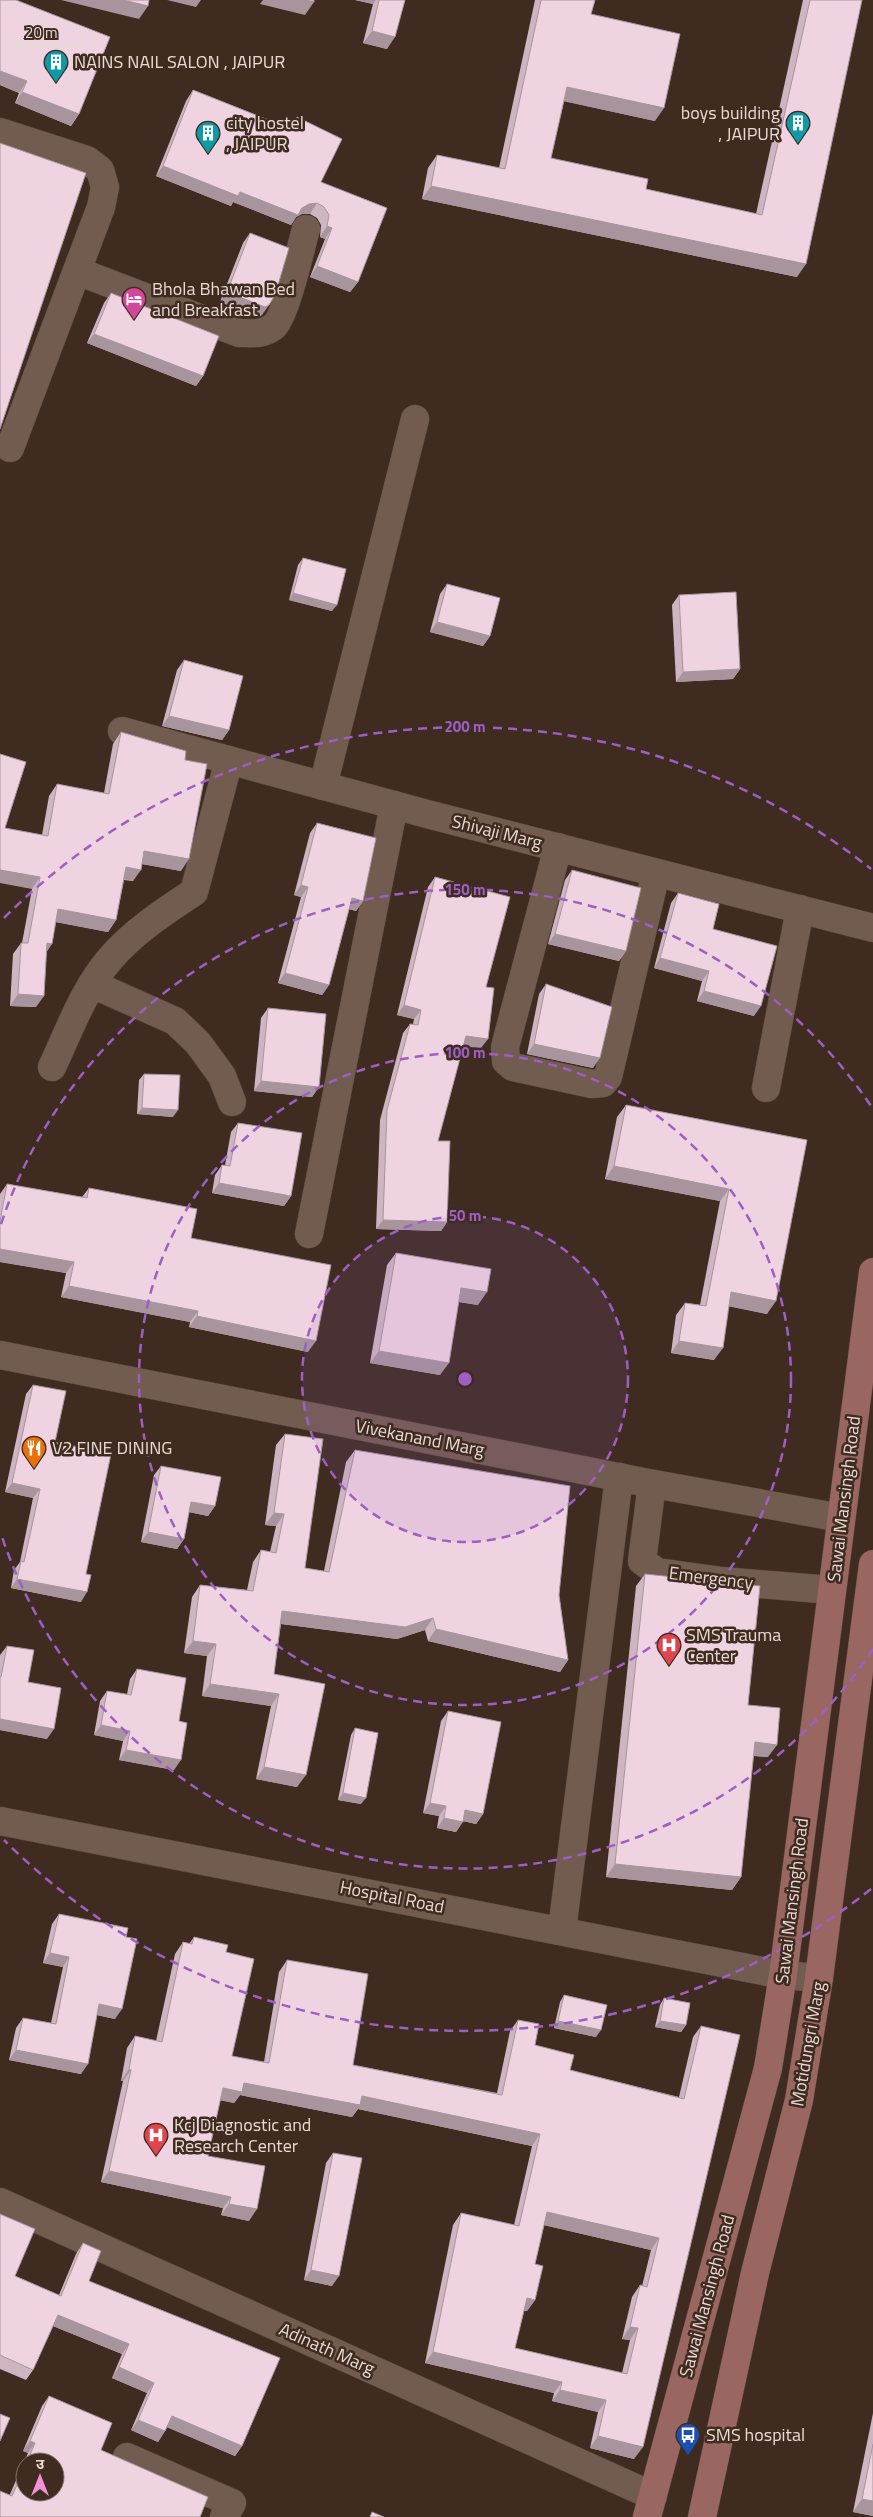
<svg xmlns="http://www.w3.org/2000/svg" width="873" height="2517" font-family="'Titillium Web','Noto Sans Devanagari',sans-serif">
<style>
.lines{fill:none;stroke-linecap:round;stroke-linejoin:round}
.minor-casing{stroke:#58473e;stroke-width:29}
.major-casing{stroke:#58473e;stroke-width:29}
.minor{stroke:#725b4f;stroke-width:28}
.major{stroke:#9a6662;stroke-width:28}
.wall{fill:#ceb5c1;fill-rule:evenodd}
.shaded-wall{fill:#a7949d}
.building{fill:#efd3e0;stroke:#a7949d;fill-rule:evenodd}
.ring{fill:none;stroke:#9c60c5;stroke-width:2.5;stroke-dasharray:9 6}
.labels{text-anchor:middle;stroke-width:5;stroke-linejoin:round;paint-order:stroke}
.poi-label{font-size:18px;fill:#e8dad3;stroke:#3f2b20;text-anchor:start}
.street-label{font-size:18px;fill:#e8dad3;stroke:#3f2b20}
.centre{fill:#9c60c5;stroke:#3f2b20;stroke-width:2.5}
.ring-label{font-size:15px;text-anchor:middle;font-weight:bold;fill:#9c60c5;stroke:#3f2b20;stroke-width:5;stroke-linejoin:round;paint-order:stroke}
</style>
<rect width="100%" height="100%" fill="#3f2b20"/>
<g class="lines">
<g class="minor-casing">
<g id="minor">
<path d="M0,132L87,160L100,170L105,187L101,207L10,448"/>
<path d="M77,271L239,333C252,333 262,335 273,327C285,319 301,246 306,229"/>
<path d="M122,731L427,814L873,928"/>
<path d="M323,786L415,419"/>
<path d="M558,847L505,1047L506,1061L513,1067L592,1084L603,1083L608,1077L656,873"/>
<path d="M92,984L175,1021L198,1043L222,1076L232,1102"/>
<path d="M52,1067C69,1031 84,989 110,959C133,932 165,911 194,892L229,760"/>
<path d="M766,1088L800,909"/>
<path d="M309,1234L394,805"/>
<path d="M0,1355L643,1482L841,1518"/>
<path d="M652,1484L642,1561L657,1572L722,1581L832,1590"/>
<path d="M0,1821L783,1975L819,1978"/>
<path d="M562,1930L619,1477"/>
<path d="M0,2202L653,2496"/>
<path d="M127,2457L232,2503L224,2517"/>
</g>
</g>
<g class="major-casing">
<g id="major">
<path d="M647,2517L768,2068L783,1975L873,1272"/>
<path d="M702,2517L755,2273L799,2100L819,1978L873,1564"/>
</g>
</g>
<use href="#minor" class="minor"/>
<use href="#major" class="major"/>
</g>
<g class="wall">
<path d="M0,0L79,114L71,126L15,103L19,93L0,85Z"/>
<path d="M355,0H405L387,49L363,43L373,4Z"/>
<path d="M535,0H595L591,14L655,121L564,101L551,158L646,189L756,214L803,0H862L797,277L422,199L428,168L437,155L499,168Z"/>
<path d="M193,90L289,128L297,117L358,282L350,292L310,277L325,239L320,237L321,225L317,218L310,214H302L296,217L291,225L233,202L231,206L156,176L186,101Z"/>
<path d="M250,233L262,315L258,317L220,302L243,243Z"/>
<path d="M111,293L203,376L196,386L87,343L104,303Z"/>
<path d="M303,558L332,611L289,600L298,565Z"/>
<path d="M447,584L490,636L483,646L430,632L440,594Z"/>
<path d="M679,595L740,669L733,679L676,682L672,605Z"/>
<path d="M184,660L229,730L222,740L162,726L177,670Z"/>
<path d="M121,732L185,760L181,871L142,864L133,881L124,880L116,920L108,932L56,922L47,951L36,1007L10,1006L13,954L21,943H22L32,889L5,828L42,835L49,796L57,784L104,793L113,744Z"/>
<path d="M317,823L363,901L356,911L349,909L329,985L322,995L278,983L301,897L294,895L310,833Z"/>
<path d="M572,870L626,951L619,961L548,944L565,880Z"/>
<path d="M435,877L486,987L481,1048L463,1046L438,1141L447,1222L441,1231L376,1229L380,1120L403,1033L410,1024H413L414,1019L397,1015L428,887Z"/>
<path d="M678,893L754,1016L697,1001L702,981L654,968L671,903Z"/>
<path d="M546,984L593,1068L527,1054L539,994Z"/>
<path d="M268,1008L319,1087L312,1097L254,1091L261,1018Z"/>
<path d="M144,1074L173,1117L137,1114L139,1080Z"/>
<path d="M626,1105L807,1140L767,1314L729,1306L714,1360L671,1353L676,1315L685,1303L700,1305L720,1201L605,1179L617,1117Z"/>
<path d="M238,1123L291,1196L284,1206L212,1193L215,1175L222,1165H225L231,1132Z"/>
<path d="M7,1184L82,1197L89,1188L191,1238L308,1352L189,1327L190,1322L61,1297L66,1273L0,1262V1194Z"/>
<path d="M396,1253L478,1305L459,1302L440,1375L370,1363L387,1265Z"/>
<path d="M33,1385L55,1442L81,1602L11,1588L14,1570L20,1562L33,1498L5,1492L26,1394Z"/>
<path d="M285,1434L305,1568L324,1571L346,1462L355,1450L559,1595L568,1660L560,1672L428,1641L425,1630L397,1639L281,1624L274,1674L325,1684L297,1787L256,1779L271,1706L202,1696L207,1656L184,1653L192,1597L200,1585L247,1590L253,1562L261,1550L270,1552L276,1526L265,1525L276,1445Z"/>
<path d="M161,1466L215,1506L208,1516L189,1512L184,1539L177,1549L141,1542L154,1475Z"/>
<path d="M645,1574L748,1705L768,1757L753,1756L741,1877L732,1890L606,1877L636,1586Z"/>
<path d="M7,1646L28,1682L47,1739L0,1730V1655Z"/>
<path d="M137,1669L179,1721L174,1770L119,1760L123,1741L94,1735L100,1701L107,1691L127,1694L130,1679Z"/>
<path d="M448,1711L483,1814L476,1824L463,1821L456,1832L437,1828L439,1816L423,1813L441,1721Z"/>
<path d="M355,1728L361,1804L338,1800L351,1735Z"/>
<path d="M59,1914L126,1937L115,2019L97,2015L81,2074L9,2060L16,2028L23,2018L51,2023L63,1967L43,1963L52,1924Z"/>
<path d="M194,1937L226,1952L232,2056L264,2062L279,1972L287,1960L353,2065L497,2093L510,2031L518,2020L535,2045L570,2070L679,2097L693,2037L701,2026L634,2459L590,2448L598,2412L552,2401L554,2393L425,2363L453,2225L461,2213L514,2225L532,2146L358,2109L352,2117L240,2095L234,2103L220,2100L208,2156L249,2221L221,2215L223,2208L101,2182L123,2081H121L127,2048L135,2036L156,2041L175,1954L183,1942L189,1944ZM544,2225L651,2250L642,2286L640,2285L632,2297L622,2339L630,2340L622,2373L515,2348L524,2311H527L535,2300V2264Z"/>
<path d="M564,1995L596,2037L554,2028L560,2002Z"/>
<path d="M664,1998L686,2025L681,2032L655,2027L660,2005Z"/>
<path d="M333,2153L332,2286L304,2280L326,2163Z"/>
<path d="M0,2214L15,2276L59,2295L76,2254L83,2243L89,2281L242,2446L235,2456L167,2427L165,2431L158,2442L131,2430L147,2393L112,2378L122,2354L53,2326L33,2370L26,2380L0,2369Z"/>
<path d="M49,2396L101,2450L0,2517L28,2453L23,2451L42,2406ZM25,2462H55L25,2492Z"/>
<path d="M873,2413V2516L853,2512Z"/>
</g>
<g class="shaded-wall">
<path d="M61,0H123L148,6L139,19Z"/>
<path d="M167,0H201L196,7Z"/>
<path d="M263,0H305L314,2L305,15L260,4Z"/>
<path d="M355,0H376L373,4Z"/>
<path d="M372,31L395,37L387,49L363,43Z"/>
<path d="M0,71L27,81L19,93L0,85Z"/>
<path d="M567,87L664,108L655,121L558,100Z"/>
<path d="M22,92L79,114L71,126L15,103Z"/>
<path d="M163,166L240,192L302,208L309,204L317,203L310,214H302L296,217L291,225L233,202L231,206L156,176Z"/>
<path d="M431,186L806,264L797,277L422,199Z"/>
<path d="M327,226L332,228L325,239L320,237Z"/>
<path d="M317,266L358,282L350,292L310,277Z"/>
<path d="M227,292L269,305L262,315L258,317L220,302Z"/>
<path d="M94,334L203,376L196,386L87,343Z"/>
<path d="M293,593L337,605L332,611L289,600Z"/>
<path d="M437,622L490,636L483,646L430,632Z"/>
<path d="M740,669L733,679L676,682L683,672Z"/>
<path d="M169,716L229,730L222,740L162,726Z"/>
<path d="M144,851L189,859L181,871L136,863Z"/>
<path d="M126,867L141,870L133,881L118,878Z"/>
<path d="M0,870L40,877L32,889L0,883Z"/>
<path d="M301,885L308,887L301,897L294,895Z"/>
<path d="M352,898L363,901L356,911L345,908Z"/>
<path d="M58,909L116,920L108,932L50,921Z"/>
<path d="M555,934L626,951L619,961L548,944Z"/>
<path d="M47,943L52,944L44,956Z"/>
<path d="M660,958L709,971L702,981L654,968Z"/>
<path d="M285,973L329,985L322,995L278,983Z"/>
<path d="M704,991L761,1006L754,1016L697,1001Z"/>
<path d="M18,994L44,996L36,1007L10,1006Z"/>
<path d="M404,1005L421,1010L414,1019L397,1015Z"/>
<path d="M466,1036L488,1039L481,1048L459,1046Z"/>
<path d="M534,1044L600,1058L593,1068L527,1054Z"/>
<path d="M261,1081L319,1087L312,1097L254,1091Z"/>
<path d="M142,1108L178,1110L173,1117L137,1114Z"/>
<path d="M614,1166L729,1189L720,1201L605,1179Z"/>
<path d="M219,1183L291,1196L284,1206L212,1193Z"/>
<path d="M383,1220L447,1222L441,1231L376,1229Z"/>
<path d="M0,1249L74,1262L66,1273L0,1262Z"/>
<path d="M69,1286L198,1311L190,1322L61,1297Z"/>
<path d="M461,1288L487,1292L478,1305L452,1301Z"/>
<path d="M731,1292L776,1301L767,1314L722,1305Z"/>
<path d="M197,1316L316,1341L308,1352L189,1327Z"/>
<path d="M679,1341L723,1348L714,1360L671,1353Z"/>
<path d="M379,1351L449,1363L440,1375L370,1363Z"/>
<path d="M12,1483L40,1489L33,1498L5,1492Z"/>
<path d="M191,1502L215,1506L208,1516L184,1511Z"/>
<path d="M274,1513L284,1514L276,1526L265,1525Z"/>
<path d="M148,1532L184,1539L177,1549L141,1542Z"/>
<path d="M17,1579L87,1592L81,1602L11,1588Z"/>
<path d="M282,1611L433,1618L425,1630L397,1639L274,1623Z"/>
<path d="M436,1629L568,1660L560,1672L428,1641Z"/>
<path d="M193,1641L216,1644L207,1656L184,1653Z"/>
<path d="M210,1684L279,1694L271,1706L202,1696Z"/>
<path d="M0,1719L54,1729L47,1739L0,1730Z"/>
<path d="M101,1725L130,1731L123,1741L94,1735Z"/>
<path d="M755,1742L777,1745L768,1757L746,1755Z"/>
<path d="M126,1750L181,1760L174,1770L119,1760Z"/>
<path d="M264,1767L306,1775L297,1787L256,1779Z"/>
<path d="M343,1793L366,1798L361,1804L338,1800Z"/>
<path d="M430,1803L446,1806L439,1816L423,1813Z"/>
<path d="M465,1810L483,1814L476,1824L458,1820Z"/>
<path d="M444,1818L463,1822L456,1832L437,1828Z"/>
<path d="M615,1864L741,1877L732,1890L606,1877Z"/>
<path d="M50,1953L69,1957L63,1967L43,1963Z"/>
<path d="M99,2004L122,2009L115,2019L92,2014Z"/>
<path d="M558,2021L601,2030L596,2037L554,2028Z"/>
<path d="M660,2021L686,2025L681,2032L655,2027Z"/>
<path d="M16,2050L88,2064L81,2074L9,2060Z"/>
<path d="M129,2069L131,2070L123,2081H121Z"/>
<path d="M244,2083L362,2096L540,2134L532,2146L358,2109L352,2117L240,2095L234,2103L214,2099L223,2088Z"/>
<path d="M109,2171L231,2197L223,2208L101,2182Z"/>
<path d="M229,2204L257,2209L249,2221L221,2215Z"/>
<path d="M547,2212L659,2238L651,2250L539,2224Z"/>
<path d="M311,2270L339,2276L332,2286L304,2280Z"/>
<path d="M527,2298L535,2300L527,2311L519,2310Z"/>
<path d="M58,2315L129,2344L122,2354L50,2325Z"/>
<path d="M630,2327L638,2328L630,2340L622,2339Z"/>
<path d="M433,2352L562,2382L554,2393L425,2363Z"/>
<path d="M119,2367L154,2383L147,2393L112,2378Z"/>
<path d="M560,2390L606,2400L598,2412L552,2401Z"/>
<path d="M172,2416L242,2446L235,2456L164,2426Z"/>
<path d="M138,2420L165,2431L158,2442L131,2430Z"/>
<path d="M598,2436L643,2447L634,2459L590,2448Z"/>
<path d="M30,2441L35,2443L28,2453L23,2451Z"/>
<path d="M862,2499L873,2501V2516L853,2512Z"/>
</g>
<g class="building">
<path d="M0,0H16L110,37L79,114L22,92L27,81L0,71Z"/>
<path d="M123,0H149L148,6Z"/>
<path d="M305,0H314V2Z"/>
<path d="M379,0H405L395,37L372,31Z"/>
<path d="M541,0H595L591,14L680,34L664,108L567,87L551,158L648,179L646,189L762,215L810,0H862L806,264L431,186L437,155L505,169Z"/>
<path d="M193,90L291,129L297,117L342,139L321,182L387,208L358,282L317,266L332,228L327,226L329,215L324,207L317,203L309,204L302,208L298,215L240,192L238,196L163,166Z"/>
<path d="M0,143L86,173L0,429Z"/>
<path d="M250,233L289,248L275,295L269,305L265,307L227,292Z"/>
<path d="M111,293L219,336L203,376L94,334Z"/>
<path d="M303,558L346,569L337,605L293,593Z"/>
<path d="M447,584L500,598L490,636L437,622Z"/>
<path d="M736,592L740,669L683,672L679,595Z"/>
<path d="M184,660L243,676L229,730L169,716Z"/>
<path d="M121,732L186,751L185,760L207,764L189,859L144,851L141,870L126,867L116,920L58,909L52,944L47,943L44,996L18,994L21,943H28L40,877L0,870V754L26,762L5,828L48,836L57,784L109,794Z"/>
<path d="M317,823L376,838L363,901L352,898L329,985L285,973L308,887L301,885Z"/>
<path d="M572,870L641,888L626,951L555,934Z"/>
<path d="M435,877L510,897L486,987L494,988L488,1039L466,1036L438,1141H450L447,1222L383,1220L387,1110L410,1024L418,1025L421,1010L404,1005Z"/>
<path d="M678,893L719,904L713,929L777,946L761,1006L704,991L709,971L660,958Z"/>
<path d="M546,984L612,1007L600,1058L534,1044Z"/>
<path d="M268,1008L326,1014L319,1087L261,1081Z"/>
<path d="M144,1074L180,1075L178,1110L142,1108Z"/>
<path d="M626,1105L807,1140L776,1301L731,1292L723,1348L679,1341L685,1303L706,1306L729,1189L614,1166Z"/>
<path d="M238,1123L302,1133L291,1196L219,1183L222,1165L230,1166Z"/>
<path d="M7,1184L87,1198L89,1188L197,1209L191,1238L331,1265L316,1341L197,1316L198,1311L69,1286L74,1262L0,1249V1221Z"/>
<path d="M396,1253L491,1269L487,1292L461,1288L449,1363L379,1351Z"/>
<path d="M33,1385L66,1391L55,1442L111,1454L86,1574L91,1575L87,1592L17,1579L21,1561L24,1562L40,1489L12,1483Z"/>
<path d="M285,1434L323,1439L305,1568L329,1572L355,1450L570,1486L559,1595L568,1660L436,1629L433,1618L405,1627L282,1611L274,1674L325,1684L306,1775L264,1767L279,1694L210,1684L216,1644L193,1641L200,1585L253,1591L261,1550L276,1553L284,1514L274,1513Z"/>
<path d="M161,1466L221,1477L215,1506L191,1502L184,1539L148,1532Z"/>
<path d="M645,1574L760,1586L748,1705L780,1708L777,1745L755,1742L741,1877L615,1864Z"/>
<path d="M7,1646L34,1650L28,1682L61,1688L54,1729L0,1719V1677H1Z"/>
<path d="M137,1669L186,1678L179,1721L187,1723L181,1760L126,1750L130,1731L101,1725L107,1691L131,1695Z"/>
<path d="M448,1711L501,1722L483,1814L465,1810L463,1822L444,1818L446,1806L430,1803Z"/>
<path d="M355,1728L378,1733L366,1798L343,1793Z"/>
<path d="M59,1914L128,1928L126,1937L137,1939L122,2009L99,2004L88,2064L16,2050L23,2018L56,2024L69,1957L50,1953Z"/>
<path d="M194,1937L228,1945L226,1952L254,1959L232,2056L269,2063L287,1960L368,1974L353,2065L502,2095L518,2020L539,2024L535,2045L574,2055L570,2070L684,2099L701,2026L740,2035L643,2447L598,2436L606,2400L560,2390L562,2382L433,2352L461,2213L519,2226L540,2134L362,2096L360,2105L244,2083L242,2092L223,2088L208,2156L265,2166L257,2209L229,2204L231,2197L109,2171L131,2070L129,2069L135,2036L162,2042L183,1942L192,1944ZM547,2212L659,2238L647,2287L640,2285L630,2327L638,2328L627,2374L515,2348L527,2298L535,2300L543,2266L535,2264Z"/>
<path d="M564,1995L607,2005L601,2030L558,2021Z"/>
<path d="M664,1998L690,2003L686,2025L660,2021Z"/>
<path d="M333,2153L362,2158L339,2276L311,2270Z"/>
<path d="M0,2214L35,2229L15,2276L61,2296L83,2243L101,2251L89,2281L280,2358L242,2446L172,2416L165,2431L138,2420L154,2383L119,2367L129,2344L58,2315L33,2370L0,2355Z"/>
<path d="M49,2396L112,2423L101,2450L208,2497L200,2517H0V2491L12,2496L25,2467V2492H55V2462H27L35,2443L30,2441Z"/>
<path d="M0,2414L10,2418L0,2441Z"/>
<path d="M873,2444V2501L862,2499Z"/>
<path d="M372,2512L384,2517H370Z"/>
</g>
<circle cx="465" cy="1379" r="163" fill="#9c60c5" fill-opacity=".12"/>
<g class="ring">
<circle cx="465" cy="1379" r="163"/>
<circle cx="465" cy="1379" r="326"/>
<path d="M873 1649A489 489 0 0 1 1 1534M1 1224A489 489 0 0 1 873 1109"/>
<path d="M871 1889A652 652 0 0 1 4 1840M4 918A652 652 0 0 1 871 869"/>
</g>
<defs>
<g id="building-pin" transform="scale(1.25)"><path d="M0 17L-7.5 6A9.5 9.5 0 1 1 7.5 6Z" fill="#0f9aa8" stroke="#3f2b20"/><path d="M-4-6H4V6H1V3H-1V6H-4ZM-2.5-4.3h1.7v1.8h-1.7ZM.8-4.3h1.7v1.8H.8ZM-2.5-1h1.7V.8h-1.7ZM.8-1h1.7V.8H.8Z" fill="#fff"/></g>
<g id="hotel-pin" transform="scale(1.25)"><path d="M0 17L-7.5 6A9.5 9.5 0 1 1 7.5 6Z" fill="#d1479c" stroke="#3f2b20"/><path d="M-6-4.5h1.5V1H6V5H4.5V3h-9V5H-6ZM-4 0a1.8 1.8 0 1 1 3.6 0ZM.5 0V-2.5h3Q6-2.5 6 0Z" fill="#fff"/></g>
<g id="restaurant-pin" transform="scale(1.25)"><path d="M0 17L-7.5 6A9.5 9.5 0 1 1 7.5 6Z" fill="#e8710a" stroke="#3f2b20"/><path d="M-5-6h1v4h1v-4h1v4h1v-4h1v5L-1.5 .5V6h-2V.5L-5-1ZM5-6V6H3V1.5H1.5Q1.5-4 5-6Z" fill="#fff"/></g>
<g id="hospital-pin" transform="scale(1.25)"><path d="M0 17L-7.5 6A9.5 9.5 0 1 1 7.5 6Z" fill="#e0444e" stroke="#3f2b20"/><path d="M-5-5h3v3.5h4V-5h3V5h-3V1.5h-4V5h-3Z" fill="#fff"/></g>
<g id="bus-pin" transform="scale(1.25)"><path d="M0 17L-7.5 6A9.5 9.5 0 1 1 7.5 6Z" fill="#1a4fb4" stroke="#3f2b20"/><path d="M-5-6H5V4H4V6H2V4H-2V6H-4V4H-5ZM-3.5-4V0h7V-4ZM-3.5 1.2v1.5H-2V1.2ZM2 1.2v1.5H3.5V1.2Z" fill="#fff"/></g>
</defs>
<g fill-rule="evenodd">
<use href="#building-pin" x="56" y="62"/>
<use href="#building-pin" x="798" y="123"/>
<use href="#building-pin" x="208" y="133"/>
<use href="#hotel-pin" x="134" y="299"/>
<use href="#restaurant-pin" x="34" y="1448"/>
<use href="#hospital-pin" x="669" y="1645"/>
<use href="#hospital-pin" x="156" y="2135"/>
<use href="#bus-pin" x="688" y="2435"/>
</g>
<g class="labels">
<g class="poi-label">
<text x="74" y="68">NAINS NAIL SALON , JAIPUR</text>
<text x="780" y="119" text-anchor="end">boys building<tspan x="780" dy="21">, JAIPUR</tspan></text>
<text x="226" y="129">city hostel<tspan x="226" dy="21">, JAIPUR</tspan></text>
<text x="152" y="295">Bhola Bhawan Bed<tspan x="152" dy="21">and Breakfast</tspan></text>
<text x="52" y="1454">V2 FINE DINING</text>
<text x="686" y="1641">SMS Trauma<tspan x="686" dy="21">Center</tspan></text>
<text x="174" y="2131">Kcj Diagnostic and<tspan x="174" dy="21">Research Center</tspan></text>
<text x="706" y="2441">SMS hospital</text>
</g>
<g class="street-label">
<text transform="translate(497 832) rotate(14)" y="6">Shivaji Marg</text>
<text transform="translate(420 1438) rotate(11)" y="6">Vivekanand Marg</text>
<text transform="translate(844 1499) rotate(-83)" y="6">Sawai Mansingh Road</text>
<text transform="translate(711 1578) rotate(7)" y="6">Emergency</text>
<text transform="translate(392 1897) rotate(11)" y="6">Hospital Road</text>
<text transform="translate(792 1901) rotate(-83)" y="6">Sawai Mansingh Road</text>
<text transform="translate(808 2044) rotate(-80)" y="6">Motidungri Marg</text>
<text transform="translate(707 2296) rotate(-75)" y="6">Sawai Mansingh Road</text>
<text transform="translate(327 2349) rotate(24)" y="6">Adinath Marg</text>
</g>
</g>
<circle cx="465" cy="1379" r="8" class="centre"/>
<g class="ring-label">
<text x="465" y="732">200 m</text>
<text x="465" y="895">150 m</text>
<text x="465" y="1058">100 m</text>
<text x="465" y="1221">50 m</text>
</g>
<g transform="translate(40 2477)"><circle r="24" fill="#3f2b20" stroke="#837168"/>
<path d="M0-4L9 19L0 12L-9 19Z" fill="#f391d5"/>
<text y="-8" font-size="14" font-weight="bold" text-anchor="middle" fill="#e8dad3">उ</text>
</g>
<path d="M18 38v8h65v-8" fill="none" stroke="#e8dad3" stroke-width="2.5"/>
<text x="25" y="38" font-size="15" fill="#e8dad3" stroke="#3f2b20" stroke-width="4" paint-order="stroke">20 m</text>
</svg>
